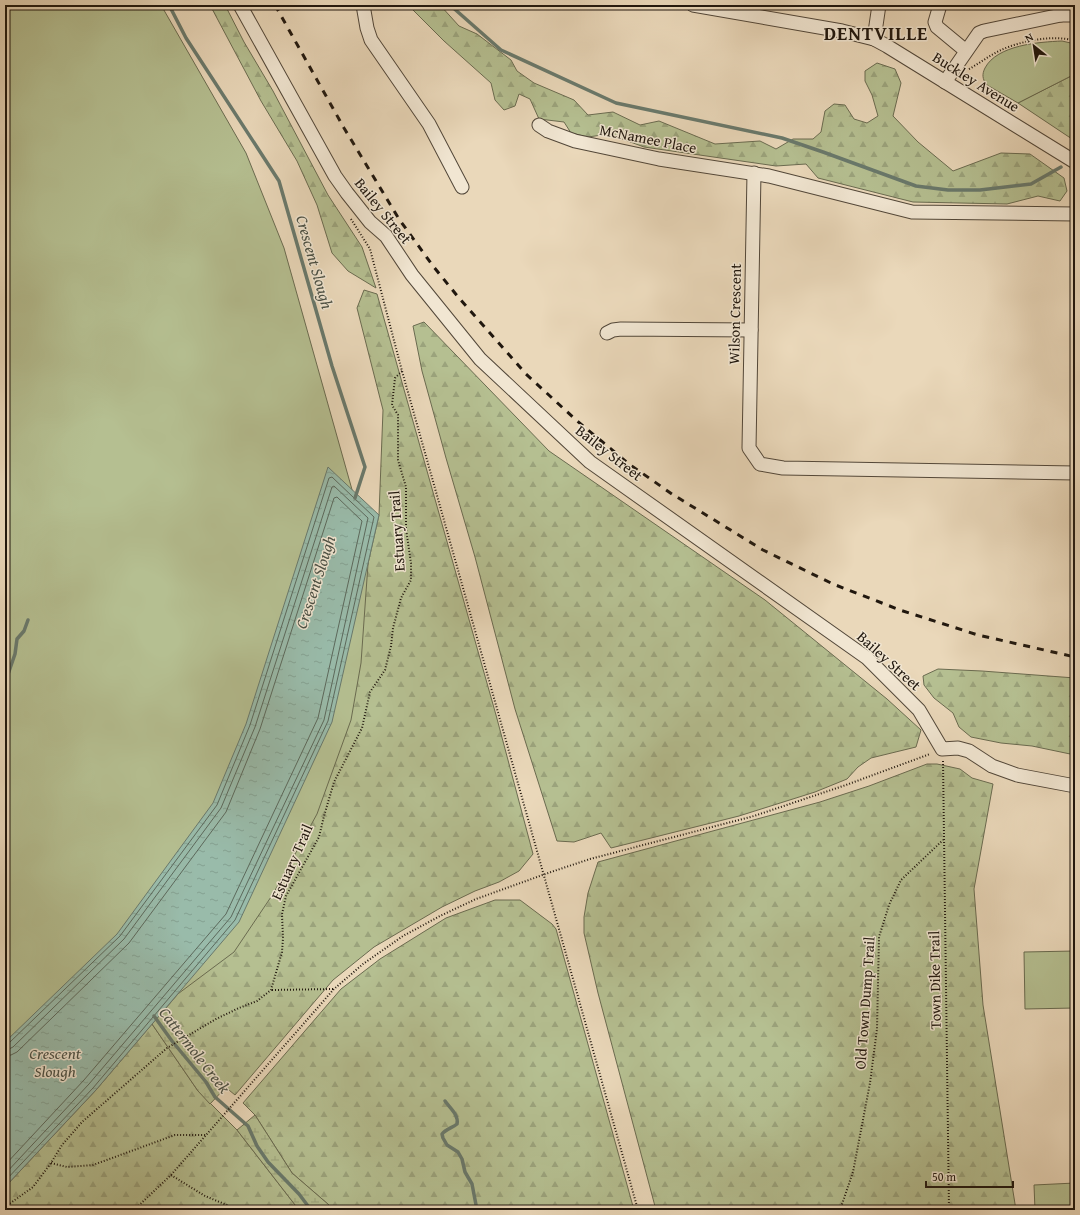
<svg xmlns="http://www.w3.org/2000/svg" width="1080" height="1215" font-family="'Gentium Book Plus',serif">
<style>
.forest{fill:url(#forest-firs);stroke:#6a6b50}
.wetland{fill:url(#wetland-marsh);stroke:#6a6b50}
.green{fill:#b5bf91;stroke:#6a6b50}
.water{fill:url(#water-ripples);stroke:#69796c}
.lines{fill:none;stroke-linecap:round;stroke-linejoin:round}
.shore{stroke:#5c695c;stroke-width:1}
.stream{stroke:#69796c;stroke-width:3.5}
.minor-casing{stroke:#524739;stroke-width:15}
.path{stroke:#20170e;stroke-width:2;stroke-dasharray:1 2;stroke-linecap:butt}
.minor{stroke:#f1e6d2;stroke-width:13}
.rail{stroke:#20170e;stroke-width:3;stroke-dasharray:7 7;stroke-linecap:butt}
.labels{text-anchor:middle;stroke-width:3;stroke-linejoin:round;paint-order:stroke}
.street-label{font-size:15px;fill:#20170e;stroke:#f1e6d2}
.water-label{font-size:16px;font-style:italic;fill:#4a5045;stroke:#f1e6d2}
.district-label{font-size:19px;font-weight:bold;letter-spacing:1px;fill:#20170e;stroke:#f1e6d2}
</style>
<defs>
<pattern id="forest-firs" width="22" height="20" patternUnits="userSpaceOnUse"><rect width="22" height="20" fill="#b5bf91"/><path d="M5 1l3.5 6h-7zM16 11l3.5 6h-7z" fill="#9ba37c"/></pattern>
<pattern id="wetland-marsh" width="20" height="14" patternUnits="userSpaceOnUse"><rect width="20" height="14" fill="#b5bf91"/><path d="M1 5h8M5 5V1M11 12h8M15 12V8" fill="none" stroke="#9ba37c"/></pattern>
<pattern id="water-ripples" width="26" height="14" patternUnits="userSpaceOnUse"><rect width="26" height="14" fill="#9ba"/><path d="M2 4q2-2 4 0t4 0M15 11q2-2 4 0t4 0" fill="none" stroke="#84a091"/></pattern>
</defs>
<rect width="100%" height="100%" fill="#ead8ba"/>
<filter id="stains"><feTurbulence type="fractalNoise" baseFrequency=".005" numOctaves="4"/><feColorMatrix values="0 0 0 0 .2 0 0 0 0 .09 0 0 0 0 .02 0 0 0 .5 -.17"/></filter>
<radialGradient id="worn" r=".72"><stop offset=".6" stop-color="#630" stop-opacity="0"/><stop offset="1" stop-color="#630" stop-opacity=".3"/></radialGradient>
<g class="forest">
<path d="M210,5H225L244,42L273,91L328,195L362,247L376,288L348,271L332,253L317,205L297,161L261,101Z"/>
<path d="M408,5H440L459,26L477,34L511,60L517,71L534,83L574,100L588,115L613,112L640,125L659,121L715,144L760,141L776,149L793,139H813L821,132L825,111L834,104L845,105L854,119L867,123L878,116L872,95L865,81V71L877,63L895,69L901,83L893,116L918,142L953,171L1001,153L1030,154L1064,178L1067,191L1060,201L1038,196L1007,204L913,202L818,178L806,164L776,166L644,147L609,134L588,137L571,133L564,122L539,119L530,99L519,94L515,106L504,110L495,100L491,83L444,41Z"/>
<path d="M1075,74V141L1018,103Z"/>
<path d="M364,290L377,294L496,715L533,854L519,871L499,882L475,891L442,907L374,947L333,980L235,1095L218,1081L166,1008L239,922L332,722L379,515L383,410L357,308Z"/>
<path d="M424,322L549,451L765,600L887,699L921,730L916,747L871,758L858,767L847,779L815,792L739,816L611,848L601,833L574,842L557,841L515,709L475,557L446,458L422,371L413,326Z"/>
<path d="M938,669L982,671L1075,678V755L1032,746L1001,743L971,737L959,727L953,713L934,698L924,685L923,676Z"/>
<path d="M927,764H937L960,769L972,778L993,784L974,889L983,1005L1016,1210H656L598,993L584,933V917L588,893L598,862L820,802L869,786Z"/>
<path d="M495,900H520L552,924L556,929L634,1210H331L329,1205L292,1173L255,1115L243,1103L341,989L380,959L446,918Z"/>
<path d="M152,1024L198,1091L237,1130L299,1210H5V1187L96,1090Z"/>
</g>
<g class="wetland">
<path d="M166,1008L218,1081L226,1087L210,1104L198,1091L152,1024Z"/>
<path d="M255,1115L292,1173L329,1205L331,1210H299L237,1130Z"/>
</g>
<g class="green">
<path d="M5,5H161L246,153L284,248L369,550L361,663L351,720L317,814L273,894L234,952L143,1020L5,1160Z"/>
<path d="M1062,41L1075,44V74L1018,103L987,85C982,79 982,74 985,68C997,45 1039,42 1062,41Z"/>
<path d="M1075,951V1008L1025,1009L1024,952Z"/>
<path d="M1075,1183V1210H1035L1034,1185Z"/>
</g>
<path class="water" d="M328,467L379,515L332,722L239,922L96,1090L5,1187V1042L117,934L213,803L246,724Z"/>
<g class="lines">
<g class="shore">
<path d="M5,1045L9,1043L120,936L217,805L250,725L329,478L332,477L374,517L328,721L235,920L93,1088L5,1181"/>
<path d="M5,1050L9,1049L13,1047L124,939L221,808L255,727L332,487L334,486L368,518L324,720L231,917L89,1084L5,1174"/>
<path d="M5,1056L11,1055L17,1052L129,943L226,812L260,729L334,498L337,497L362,521L318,718L226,914L84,1080L5,1165"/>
</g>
<g class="stream">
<path d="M169,5L186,38L279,181L332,366L365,467L355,498"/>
<path d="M450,5L501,50L616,103L782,138L823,152L916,186L948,190H980L1031,184L1061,167"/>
<path d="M5,683L15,654L17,639L24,631L28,620"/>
<path d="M154,1016L172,1041L206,1082L215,1097L248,1126L257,1146L268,1162L299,1194L311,1210"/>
<path d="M445,1101C450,1108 459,1115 457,1124C452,1128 446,1129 442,1134L443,1138L447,1145L458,1152L462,1159L465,1172L472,1184L477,1210"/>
</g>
<g class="minor-casing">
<g id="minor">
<path d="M240,5L335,176L347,193L370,222L386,236L412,275L480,359L590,462L867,658L919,710L942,749L958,748L969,751L992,766L1017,775L1075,786"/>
<path d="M363,5L367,28L371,40L429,124L462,187"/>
<path d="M693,5L842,31L874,39L887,46L1075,162"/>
<path d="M940,5L935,22L937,27L966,51"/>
<path d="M1061,15H1075"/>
<path d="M874,39L879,5"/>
<path d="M945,82L979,33L984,31L1061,15L1060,5"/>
<path d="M539,125L548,131L575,141L659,159L769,176L912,212L1075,214"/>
<path d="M754,173L749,448L760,464L783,468L1075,473"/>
<path d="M607,333L613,330L621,329L751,330"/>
</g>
</g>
<g class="path">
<path d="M969,69C980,63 990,55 1001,50C1021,41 1054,34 1075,41"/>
<path d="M351,219L370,249L402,371L638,1210"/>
<path d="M943,761L949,1210"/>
<path d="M272,990L334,989"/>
<path d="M51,1163L67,1167L93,1165L175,1135H206"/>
<path d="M171,1175L205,1196L239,1210"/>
<path d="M5,1207L33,1187L51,1163L62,1145L82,1122L167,1048L216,1019L239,1008L257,1001L271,990L282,952L283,938L282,914L286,896L319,837L324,816L334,782L362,728L370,692L385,670L391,646L393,628L401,598L411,580V563L406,529V487L398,460V415L392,405L395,378L402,371"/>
<path d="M134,1210L171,1175L334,989L363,964L403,936L440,916L476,899L551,872L590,859L754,816L846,785L930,754"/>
<path d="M840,1210L853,1172L870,1083L877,1029L879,937L889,905L901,880L943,840"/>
</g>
<use href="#minor" class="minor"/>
<path class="rail" d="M275,5L344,128L399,219L433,266L459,298L526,374L576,420L629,464L672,494L763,550L833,584L900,610L978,635L1075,657"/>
</g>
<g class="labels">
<g class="street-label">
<text transform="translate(976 82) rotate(32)" y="5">Buckley Avenue</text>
<text transform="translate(648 139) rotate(11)" y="5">McNamee Place</text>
<text transform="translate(383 211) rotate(51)" y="5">Bailey Street</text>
<text transform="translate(735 314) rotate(-89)" y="5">Wilson Crescent</text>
<text transform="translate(609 453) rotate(38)" y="5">Bailey Street</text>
<text transform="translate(397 531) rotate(-94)" y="5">Estuary Trail</text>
<text transform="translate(889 661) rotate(42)" y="5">Bailey Street</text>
<text transform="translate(292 862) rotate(-66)" y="5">Estuary Trail</text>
<text transform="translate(935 980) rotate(-91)" y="5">Town Dike Trail</text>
<text transform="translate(865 1003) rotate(-86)" y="5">Old Town Dump Trail</text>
</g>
<g class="water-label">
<text transform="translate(315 262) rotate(74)" y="6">Crescent Slough</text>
<text transform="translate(315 582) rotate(-72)" y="6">Crescent Slough</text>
<text transform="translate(195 1050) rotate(52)" y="6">Cattermole Creek</text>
<text x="55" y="1059">Crescent<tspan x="55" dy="18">Slough</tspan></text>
</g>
<g class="district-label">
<text x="876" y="40">DENTVILLE</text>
</g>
</g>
<rect width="1080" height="1215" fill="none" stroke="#ead8ba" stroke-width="20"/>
<rect x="6" y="6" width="1068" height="1203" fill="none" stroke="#20170e" stroke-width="2"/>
<rect x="10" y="10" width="1060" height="1195" fill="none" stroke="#20170e"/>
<g transform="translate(1034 46) rotate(330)" stroke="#f1e6d2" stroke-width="3" paint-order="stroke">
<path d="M0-3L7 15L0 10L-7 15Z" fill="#20170e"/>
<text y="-6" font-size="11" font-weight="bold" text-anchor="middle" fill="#20170e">N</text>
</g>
<path d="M926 1181v6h87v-6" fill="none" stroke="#20170e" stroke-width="2"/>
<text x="932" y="1181" font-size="12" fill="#20170e" stroke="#f1e6d2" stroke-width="3" paint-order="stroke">50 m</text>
<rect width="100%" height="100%" filter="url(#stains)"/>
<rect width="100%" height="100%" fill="url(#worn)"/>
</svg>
